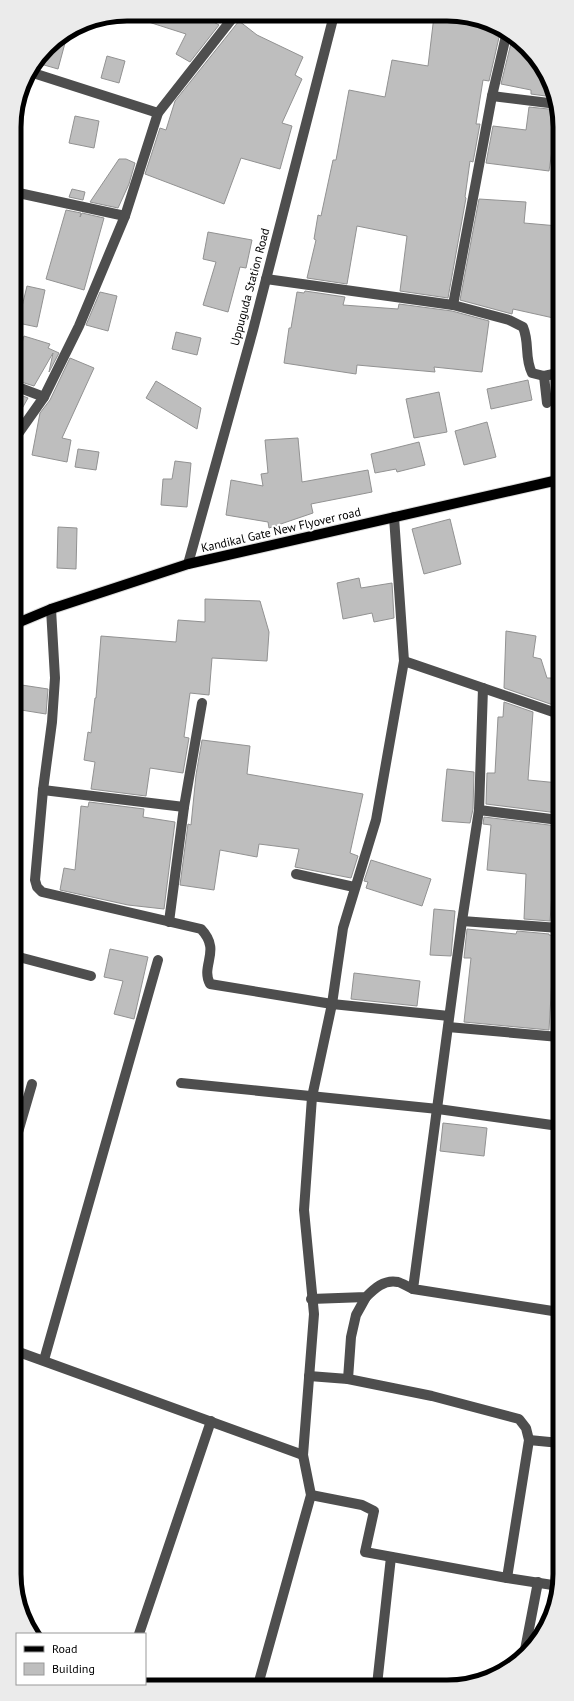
<svg xmlns="http://www.w3.org/2000/svg" width="574" height="1701" font-family="'PT Sans',sans-serif">
<style>
.building{fill:#bebebe;stroke:#929292}
.lines{fill:none;stroke-linecap:round;stroke-linejoin:round}
.major-casing{stroke:#dbdbdb;stroke-width:12}
.minor{stroke:#4e4e4e;stroke-width:10}
.major{stroke:#000;stroke-width:10}
.labels{text-anchor:middle;stroke-width:4;stroke-linejoin:round;paint-order:stroke}
.street-label{font-size:12px;fill:#000;stroke:#fff}
.rim{fill:none;stroke:#000;stroke-width:5}
</style>
<rect width="100%" height="100%" fill="#fff"/>
<g class="building">
<path d="M137,14H199L219,25L190,62L176,54L186,34L136,18Z"/>
<path d="M434,16L475,20L500,33L489,81L483,80L476,124H480L473,162L470,161L465,197L466,198L448,298L400,291L407,236L357,226L347,284L307,278L316,240L314,239L318,215L321,216L333,160H336L349,90L385,97L392,60L428,66Z"/>
<path d="M239,21L257,35L303,57L295,75L302,79L282,123L292,126L280,169L241,158L224,204L145,174L160,128L166,130L175,101Z"/>
<path d="M68,32L58,69L37,63L52,42Z"/>
<path d="M512,39L527,47L553,97L531,94V90L501,84Z"/>
<path d="M107,56L125,61L119,83L101,78Z"/>
<path d="M529,107L558,110L549,171L486,163L493,126L526,130Z"/>
<path d="M75,116L99,121L94,148L69,143Z"/>
<path d="M119,159H126L135,163L129,184L118,208L90,202Z"/>
<path d="M72,189L85,192L83,200L69,197Z"/>
<path d="M479,199L526,202L524,223L558,226V319L513,309L512,314L460,300Z"/>
<path d="M66,210L81,213L80,217L82,213L104,218L84,290L46,279Z"/>
<path d="M208,232L252,240L246,268L240,267L228,312L203,305L216,262L203,259Z"/>
<path d="M27,286L45,290L37,327L18,323Z"/>
<path d="M305,291L345,297L343,305L398,309L399,304L452,311L489,321L482,372L434,367L435,372L357,365L356,374L284,363L289,328H291L297,292L304,293Z"/>
<path d="M100,292L117,296L108,331L86,325Z"/>
<path d="M176,332L201,338L197,355L172,349Z"/>
<path d="M24,336L50,344L48,348L59,353L49,372L53,353L34,386L15,380V366Z"/>
<path d="M70,358L94,368L62,438L71,440L67,462L32,455L40,413L50,400Z"/>
<path d="M528,380L532,400L491,409L487,389Z"/>
<path d="M156,381L201,408L197,429L146,398Z"/>
<path d="M439,392L447,432L414,438L406,399Z"/>
<path d="M15,393L28,398L15,421Z"/>
<path d="M487,422L496,457L464,465L455,431Z"/>
<path d="M298,438L302,482L368,470L372,492L311,504L313,513L269,528L268,522L226,515L231,480L263,486L261,474L268,473L265,440Z"/>
<path d="M419,442L425,465L397,472L396,469L375,473L371,454Z"/>
<path d="M78,449L99,452L96,470L75,467Z"/>
<path d="M175,461L191,463L187,507L161,505L163,479H172Z"/>
<path d="M450,519L461,564L424,574L412,529Z"/>
<path d="M58,527L77,528L76,569L57,568Z"/>
<path d="M359,578L361,588L392,583L394,618L374,622L372,613L343,619L337,583Z"/>
<path d="M205,599L260,601L269,632L267,661L212,658L209,695L190,693L184,737L189,738L183,773L150,768L146,796L91,789L95,762L84,760L88,732L91,733L95,698H96L101,636L176,642L178,620L205,622Z"/>
<path d="M506,631L536,636L533,657L541,659L547,678H554L559,697V707L504,688Z"/>
<path d="M15,684L48,689L46,714L15,709Z"/>
<path d="M504,702L533,712L528,780L559,783L558,813L486,804L487,773H495L498,717H503Z"/>
<path d="M202,740L250,746L247,774L363,794L350,853L358,856L351,878L295,867L299,849L259,844L257,857L220,850L214,890L180,885L188,824L191,825L196,775Z"/>
<path d="M447,769L474,772L473,809L470,823L442,821Z"/>
<path d="M89,802L144,809L143,817L175,822L164,909L128,905L60,890L64,868L75,870L81,806L88,807Z"/>
<path d="M484,817L557,826L550,921L524,919L526,874L487,870L491,825L483,824Z"/>
<path d="M371,860L431,879L422,906L366,888L368,882L364,881Z"/>
<path d="M434,909L455,911L451,956L430,955Z"/>
<path d="M467,929L516,934L517,931L549,934V935L557,936L552,978L549,1030L464,1022L471,958H464Z"/>
<path d="M110,949L148,957L134,1019L114,1014L123,981L104,977Z"/>
<path d="M354,973L420,981L417,1006L351,999Z"/>
<path d="M443,1123L487,1128L484,1156L440,1151Z"/>
</g>
<g class="lines">
<g class="major-casing">
<path id="major" d="M15,624L51,609L188,564L558,480"/>
</g>
<g class="minor">
<path d="M30,72L158,113"/>
<path d="M492,96L557,104"/>
<path d="M14,192L125,216"/>
<path d="M266,279L453,305L492,96L506,36"/>
<path d="M453,305L509,320L523,327C530,344 524,357 532,373L544,376L558,373"/>
<path d="M544,376L547,403"/>
<path d="M15,386L44,397"/>
<path d="M15,438L44,397L79,326L125,216L158,113L235,15"/>
<path d="M188,564L253,330L334,15"/>
<path d="M51,609L55,678L52,722L43,790L35,880L37,887L42,892L201,929C222,951 200,965 210,984L332,1004L449,1016"/>
<path d="M404,661L559,714"/>
<path d="M483,688L479,810L462,921L413,1289L559,1312"/>
<path d="M43,790L184,807"/>
<path d="M479,810L559,820"/>
<path d="M296,874L354,887"/>
<path d="M462,921L559,928"/>
<path d="M169,922L184,807L202,703"/>
<path d="M15,956L91,976"/>
<path d="M448,1027L559,1037"/>
<path d="M181,1083L438,1109L559,1126"/>
<path d="M16,1139L32,1084"/>
<path d="M311,1299L366,1297C374,1289 384,1279 398,1282C402,1283 408,1287 413,1289"/>
<path d="M559,1336L556,1355L559,1362"/>
<path d="M16,1351L303,1455"/>
<path d="M44,1360L158,960"/>
<path d="M309,1376L348,1379L432,1396L519,1419L526,1428L529,1440L507,1578"/>
<path d="M348,1379L351,1337L356,1315L366,1297"/>
<path d="M529,1440L560,1443"/>
<path d="M311,1495L362,1505L374,1511L365,1552L507,1578L559,1586"/>
<path d="M139,1634L211,1421"/>
<path d="M524,1655L538,1582"/>
<path d="M122,1685L123,1684"/>
<path d="M258,1685L311,1495L303,1455L314,1314L304,1210L312,1097L332,1004L343,928L376,820L404,661L394,517"/>
<path d="M377,1685L391,1557"/>
</g>
<use href="#major" class="major"/>
</g>
<g class="labels">
<g class="street-label">
<text transform="translate(250 287) rotate(-75)" y="4">Uppuguda Station Road</text>
<text transform="translate(281 530) rotate(-13)" y="4">Kandikal Gate New Flyover road</text>
</g>
</g>
<path d="M0 0H574V1701H0ZM127 21H447A106 106 0 0 1 553 127V1574A106 106 0 0 1 447 1680H127A106 106 0 0 1 21 1574V127A106 106 0 0 1 127 21Z" fill="#ebebeb" fill-rule="evenodd"/>
<path class="rim" d="M127 21H447A106 106 0 0 1 553 127V1574A106 106 0 0 1 447 1680H127A106 106 0 0 1 21 1574V127A106 106 0 0 1 127 21Z"/>
<rect x="16" y="1633" width="130" height="52" fill="#ffffff" stroke="#999999"/>
<rect x="24" y="1646" width="20" height="6" fill="#000000" stroke="#999999"/>
<text x="52" y="1653" font-size="12" fill="#000000">Road</text>
<rect x="24" y="1663" width="20" height="12" fill="#bebebe" stroke="#999999"/>
<text x="52" y="1673" font-size="12" fill="#000000">Building</text>
</svg>
